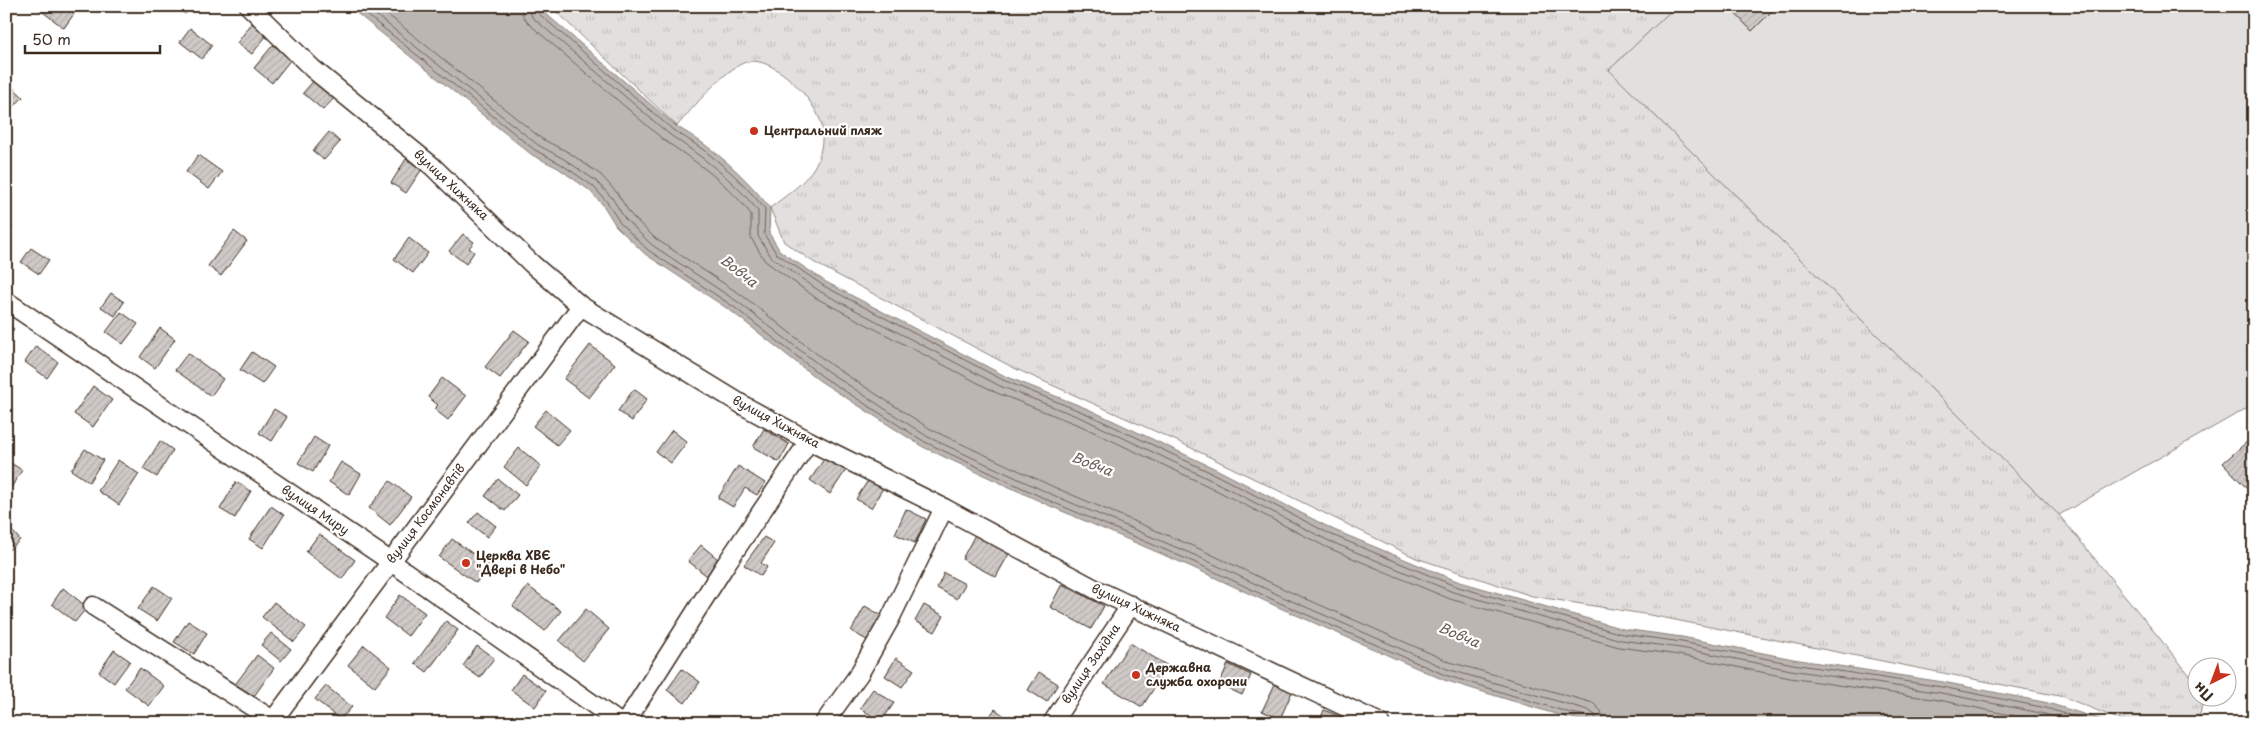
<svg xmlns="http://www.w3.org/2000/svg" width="2260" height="729" font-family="'Playpen Sans',sans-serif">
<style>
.grass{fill:url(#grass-tufts);stroke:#8e857e}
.pitch{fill:#e2e0de;stroke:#8e857e}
.water{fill:#bcb6b3;stroke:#887e77}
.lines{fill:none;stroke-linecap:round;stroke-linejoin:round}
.shore{stroke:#6f625a;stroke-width:1}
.building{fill:url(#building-hatch);stroke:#3b2a1e}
.street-casing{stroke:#3b2a1e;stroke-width:21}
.street{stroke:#fff;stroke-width:18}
.poi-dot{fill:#c8321e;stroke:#fff;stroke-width:2}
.labels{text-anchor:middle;stroke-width:4.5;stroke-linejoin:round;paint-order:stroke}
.poi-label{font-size:12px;font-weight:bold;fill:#3b2a1e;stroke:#fff;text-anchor:start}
.street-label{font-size:12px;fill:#3b2a1e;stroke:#fff}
.water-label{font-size:14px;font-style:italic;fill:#685b52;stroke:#fff}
</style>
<defs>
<pattern id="grass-tufts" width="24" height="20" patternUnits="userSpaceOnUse" patternTransform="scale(1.25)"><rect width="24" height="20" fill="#e2e0de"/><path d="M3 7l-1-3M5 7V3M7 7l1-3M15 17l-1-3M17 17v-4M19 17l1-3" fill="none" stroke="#c3c0be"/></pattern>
<pattern id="building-hatch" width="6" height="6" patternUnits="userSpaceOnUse" patternTransform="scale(1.25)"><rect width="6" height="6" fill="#cfcac7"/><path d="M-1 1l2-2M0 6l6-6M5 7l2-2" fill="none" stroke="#b3aeaa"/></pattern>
</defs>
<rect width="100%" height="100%" fill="#fff"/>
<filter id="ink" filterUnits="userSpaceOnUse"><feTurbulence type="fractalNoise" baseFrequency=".02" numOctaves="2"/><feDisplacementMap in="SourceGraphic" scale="10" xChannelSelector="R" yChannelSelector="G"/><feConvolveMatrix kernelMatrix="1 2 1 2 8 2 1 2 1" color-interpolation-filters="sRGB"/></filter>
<g filter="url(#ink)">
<path class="grass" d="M550,6H1676L1609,70L2059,515L2197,684L2198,696L2204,697L2198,723H2128L2064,697L1650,615L1532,596L1416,558L1179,442L1014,368L815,263L784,242L770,208C790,192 816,177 821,149C822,143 823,133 822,126C817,102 774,54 746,62C724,69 693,108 677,126Z"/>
<path class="pitch" d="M1676,6H2254V404L2059,515L1609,70Z"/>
<path class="water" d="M348,6H537L676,126C713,147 744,175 770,208L769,233L780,251L826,282L1005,376L1088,409L1218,470L1334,530L1457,581L1623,629L1682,637L1793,659L1943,682L2048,703L2112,723H1598L1565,717L1444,680L1278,607L1194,568L1048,505L923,447L820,381L731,311L645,254L616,226L603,205L589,190L558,168L532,155Z"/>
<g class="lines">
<g class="shore">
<path d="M356,6L535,150L561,164L593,186L607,202L620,223L648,250L734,307L823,377L925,442L1050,501L1196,563L1280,603L1445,675L1567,712L1586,716L1590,723"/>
<path d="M365,6L538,145L564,159L596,181L612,198L625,219L652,245L738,302L827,371L928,437L1053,495L1199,557L1283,597L1447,669L1588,710L1595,715L1597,723"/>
<path d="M377,6L542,139L568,152L601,175L617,193L631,215L656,239L743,296L831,365L932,430L1056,488L1202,550L1286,590L1450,662L1593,703L1601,711L1604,723"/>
<path d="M521,6L523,16L528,23L665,141C697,162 727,183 751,214V238L765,261L816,298L997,393L1081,426L1210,487L1326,547L1450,599L1619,647L1679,655L1790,678L1939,700L2048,723"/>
<path d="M528,6L532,17L669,134C702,157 733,179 758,211V236L771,257L821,292L1000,386L1084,419L1213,481L1329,541L1453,592L1621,640L1681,648L1791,670L1941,693L2045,714L2073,723"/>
<path d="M535,6L537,12L673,130C709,151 739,177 765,209L764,234L776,253L824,286L1003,380L1087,414L1216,475L1332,535L1455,586L1622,634L1682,642L1793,664L1942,687L2046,708L2095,723"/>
</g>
</g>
<g class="building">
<path d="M35,6H70L76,11L64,28Z"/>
<path d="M175,6H191L185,14Z"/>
<path d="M1728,6H1776V7L1752,31Z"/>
<path d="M252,23L267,35L252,54L237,43Z"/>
<path d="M190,28L212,45L202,59L180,42Z"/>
<path d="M273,45L291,59L272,83L254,68Z"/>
<path d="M315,79L336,96L323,110L303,93Z"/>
<path d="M6,81L23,97L7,114L6,113Z"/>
<path d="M329,132L340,142L324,160L313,151Z"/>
<path d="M198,155L222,172L209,189L186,172Z"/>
<path d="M406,159L422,169L406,193L391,183Z"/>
<path d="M6,223L13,227L6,236Z"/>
<path d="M234,231L247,241L221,276L208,266Z"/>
<path d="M463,234L474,242L469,248L474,252L466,264L449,251Z"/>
<path d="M409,238L428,253L413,273L394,259Z"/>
<path d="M31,248L49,260L39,274L21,262Z"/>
<path d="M111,293L124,302L115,316L101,307Z"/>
<path d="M121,312L138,324L123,344L106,332Z"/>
<path d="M6,324L14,329L6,339Z"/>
<path d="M160,328L175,339L155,368L140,357Z"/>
<path d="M514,330L529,341L500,378L485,367Z"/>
<path d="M590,345L615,364L589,398L564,379Z"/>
<path d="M36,346L58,362L47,378L25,362Z"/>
<path d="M252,352L274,367L262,384L240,370Z"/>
<path d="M188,353L223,379L211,396L175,370Z"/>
<path d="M442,378L466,396L448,420L434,409L438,405L428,397Z"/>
<path d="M93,386L112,400L93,427L74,414Z"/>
<path d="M634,389L647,399L632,421L618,411Z"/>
<path d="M274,409L287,417L272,441L259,433Z"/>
<path d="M546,410L570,430L557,445L533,426Z"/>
<path d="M764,429L789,444L779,462L753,447Z"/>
<path d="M672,430L687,442L671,463L656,452Z"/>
<path d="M314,437L328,446L313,472L298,463Z"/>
<path d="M2250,439L2254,442V496L2223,463Z"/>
<path d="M160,441L173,450L157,477L143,469Z"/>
<path d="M519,448L541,466L526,485L504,467Z"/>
<path d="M85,449L103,460L89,482L71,470Z"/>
<path d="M828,453L848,467L830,494L810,480Z"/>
<path d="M6,460L22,470L6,496Z"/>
<path d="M118,460L139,474L119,505L98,491Z"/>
<path d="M341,462L361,474L349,495L329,482Z"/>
<path d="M738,466L765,483L757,495L745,488L733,507L718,498Z"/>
<path d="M498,479L518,495L505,511L485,496Z"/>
<path d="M869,479L883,488L871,508L856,499Z"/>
<path d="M390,481L411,497L390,525L369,508Z"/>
<path d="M236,482L251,491L235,518L220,509Z"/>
<path d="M271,506L284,515L263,548L249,539Z"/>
<path d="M906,509L926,519L915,543L895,534Z"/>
<path d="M478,512L496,526L487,537L469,523Z"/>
<path d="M8,526L20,540L9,550L6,547Z"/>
<path d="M977,531L1011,550L996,577L962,559Z"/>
<path d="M319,534L355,560L342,579L306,552Z"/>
<path d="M764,537L774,543L761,563L767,567L761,576L744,565Z"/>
<path d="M452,539L489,565L476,583L439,557Z"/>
<path d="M701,545L724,564L711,579L688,561Z"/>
<path d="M944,573L965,584L957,599L937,588Z"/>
<path d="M1062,584L1104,606L1091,629L1050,607Z"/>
<path d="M154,586L172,598L157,621L138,609Z"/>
<path d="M528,586L561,611L545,631L513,606Z"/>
<path d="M63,588L87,607L75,622L52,604Z"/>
<path d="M400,595L425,613L408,636L384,618Z"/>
<path d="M274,602L306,627L294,642L262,617Z"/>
<path d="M924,605L944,616L935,632L915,621Z"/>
<path d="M865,606L886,618L872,643L851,631Z"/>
<path d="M586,609L609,629L583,661L559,641Z"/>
<path d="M188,621L207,633L194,654L174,642Z"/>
<path d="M446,621L458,630L427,672L415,663Z"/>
<path d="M271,633L291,649L281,661L261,645Z"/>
<path d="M1130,643L1168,666L1142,707L1104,684Z"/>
<path d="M364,645L391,667L375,687L348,665Z"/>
<path d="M477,646L494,658L480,678L463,666Z"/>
<path d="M114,650L130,661L114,683L99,672Z"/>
<path d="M257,655L274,668L252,699L234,686Z"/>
<path d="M896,658L914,670L902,687L885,676Z"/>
<path d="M1228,664L1251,675L1242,695L1219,684Z"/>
<path d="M140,668L164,686L149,706L125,688Z"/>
<path d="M682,669L700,682L685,703L667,690Z"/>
<path d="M1039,672L1058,684L1047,702L1028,690Z"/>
<path d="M522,674L546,691L535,707L511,690Z"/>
<path d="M1275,684L1292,692L1280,719L1262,711Z"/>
<path d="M326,686L352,707L340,720L315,699Z"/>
<path d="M873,689L894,703L881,722L860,708Z"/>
<path d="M995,709L1014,723H985Z"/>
<path d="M1324,710L1343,718L1341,723H1319Z"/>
<path d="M732,716L741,723H727Z"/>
</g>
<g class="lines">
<g class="street-casing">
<g id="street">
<path d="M249,6L313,69L432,166L532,264L581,306L746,407L809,441L944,508L1095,589L1380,723"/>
<path d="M6,301L390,561L620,723"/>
<path d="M93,606L273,720"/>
<path d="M271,723L581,306"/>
<path d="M625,723L726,564L809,441"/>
<path d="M824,723L859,674L890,619L944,508"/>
<path d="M1052,723L1131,605"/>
</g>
</g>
<use href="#street" class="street"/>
</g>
</g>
<g class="poi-dot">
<circle cx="754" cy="131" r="5"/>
<circle cx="466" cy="563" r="5"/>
<circle cx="1136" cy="675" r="5"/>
</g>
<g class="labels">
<g class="poi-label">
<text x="764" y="135">Центральний пляж</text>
<text x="476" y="560">Церква ХВЄ<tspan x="476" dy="14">"Двері в Небо"</tspan></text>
<text x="1146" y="672">Державна<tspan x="1146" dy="14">служба охорони</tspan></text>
</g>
<g class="street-label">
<text transform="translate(451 185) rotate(43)" y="4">вулиця Хижняка</text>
<text transform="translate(776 422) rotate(28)" y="4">вулиця Хижняка</text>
<text transform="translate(315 510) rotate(34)" y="4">вулиця Миру</text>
<text transform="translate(426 514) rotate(-53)" y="4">вулиця Космонавтів</text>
<text transform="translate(1136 608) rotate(25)" y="4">вулиця Хижняка</text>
<text transform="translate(1091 664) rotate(-56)" y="4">вулиця Західна</text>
</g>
<g class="water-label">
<text transform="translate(739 271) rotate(38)" y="5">Вовча</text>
<text transform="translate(1092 464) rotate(21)" y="5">Вовча</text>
<text transform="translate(1459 635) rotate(23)" y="5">Вовча</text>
</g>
</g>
<rect width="2260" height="729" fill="none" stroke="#fff" stroke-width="25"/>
<rect x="12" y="12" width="2235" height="704" fill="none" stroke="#3b2a1e" stroke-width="2" filter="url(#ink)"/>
<g transform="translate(2212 682) rotate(222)"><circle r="24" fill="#ffffff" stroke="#b1aaa5"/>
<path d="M0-4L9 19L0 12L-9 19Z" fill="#c8321e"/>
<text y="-8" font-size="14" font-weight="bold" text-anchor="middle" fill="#3b2a1e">Пн</text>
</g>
<path d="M25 45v8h135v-8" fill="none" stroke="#3b2a1e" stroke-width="2.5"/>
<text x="32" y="45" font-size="15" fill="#3b2a1e" stroke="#ffffff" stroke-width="4" paint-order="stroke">50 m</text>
</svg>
